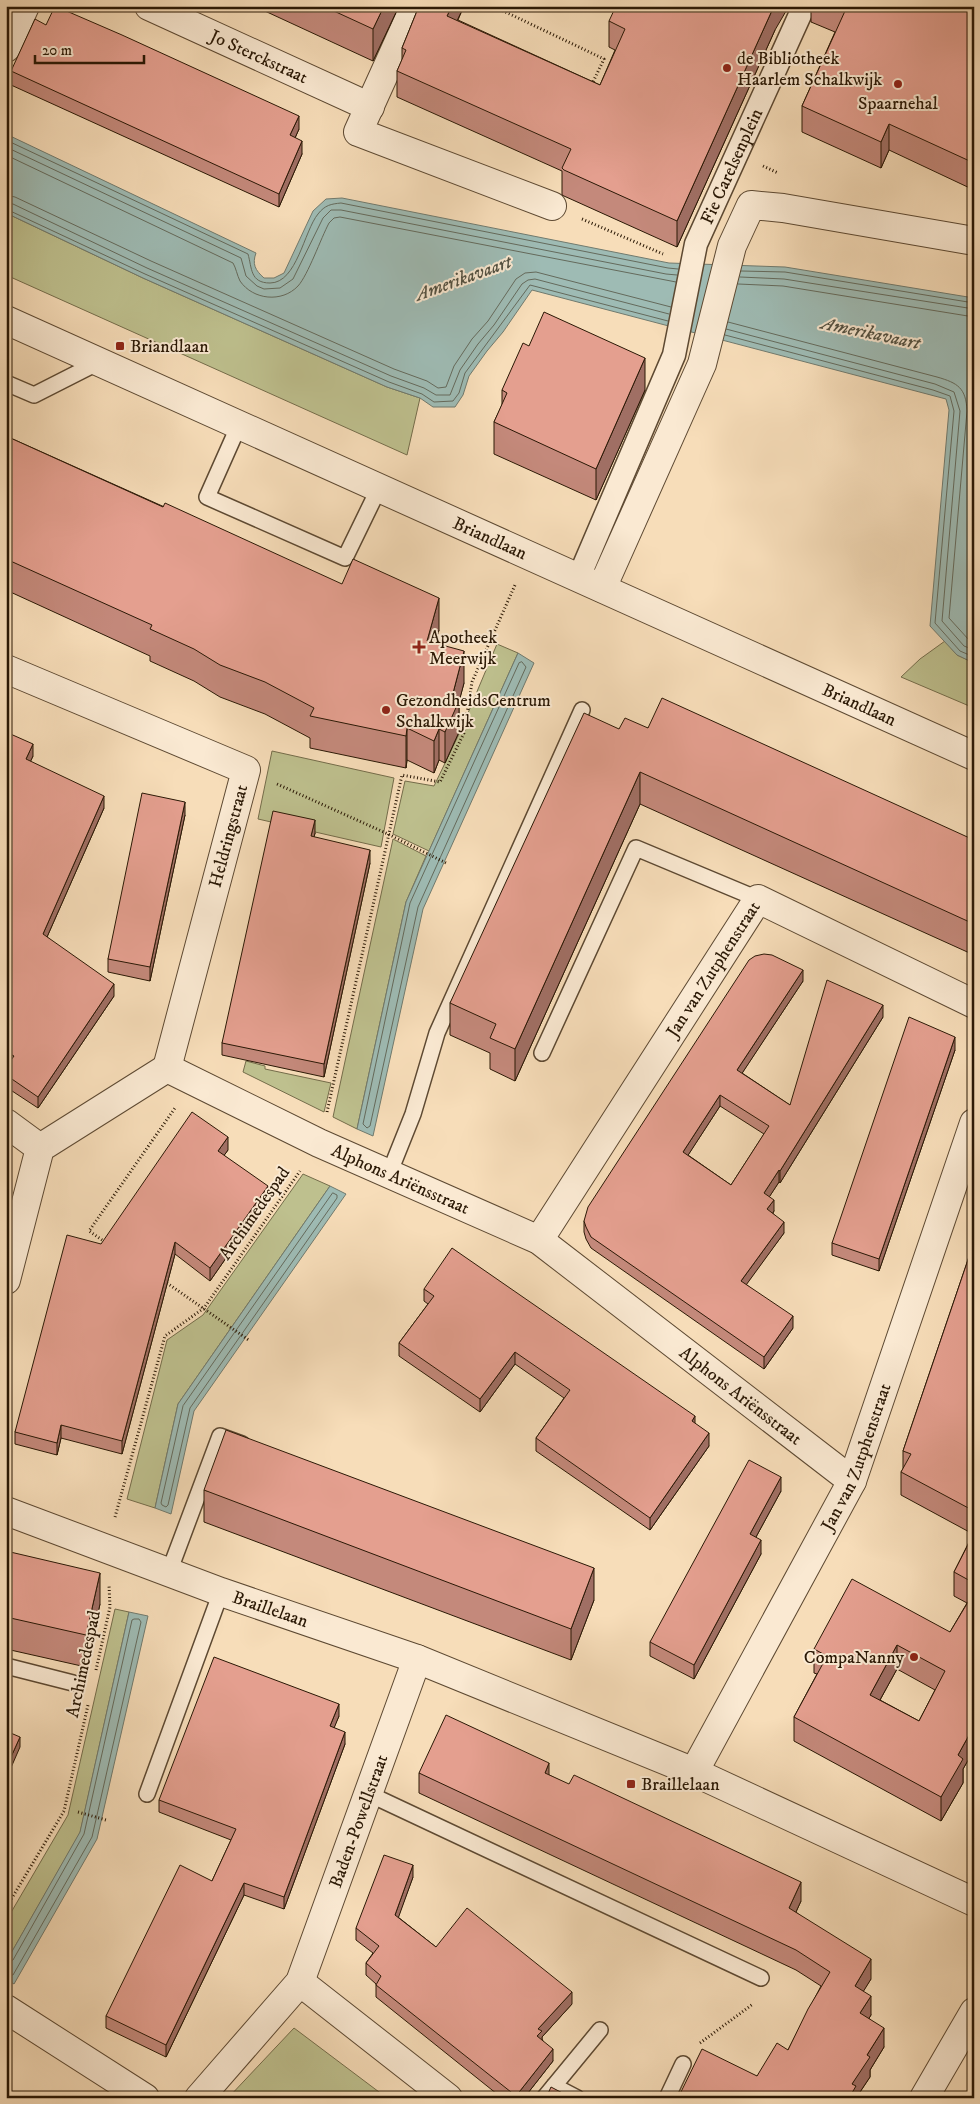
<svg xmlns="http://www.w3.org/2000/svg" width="980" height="2104" font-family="'IM FELL DW Pica',serif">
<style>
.green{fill:#bec08e;stroke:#746c4a}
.water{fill:#9ebbb4;stroke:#707a6e}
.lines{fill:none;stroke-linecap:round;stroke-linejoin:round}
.shore{stroke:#646a5c;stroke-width:1}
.service-casing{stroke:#5d4932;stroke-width:18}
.pedestrian-casing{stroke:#5d4932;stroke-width:25}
.minor-casing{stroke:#5d4932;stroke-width:30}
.tertiary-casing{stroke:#5d4932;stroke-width:30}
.path{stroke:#2a1805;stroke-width:3;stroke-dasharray:1 2.5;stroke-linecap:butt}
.service{stroke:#fae9d2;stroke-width:15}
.pedestrian{stroke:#fae9d2;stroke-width:22}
.minor{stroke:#fae9d2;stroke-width:28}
.tertiary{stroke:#fae9d2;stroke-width:28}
.wall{fill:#c4897b;stroke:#2a1805;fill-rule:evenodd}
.shaded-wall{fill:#a06f64;stroke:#2a1805}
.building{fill:#e49f8f;stroke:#2a1805;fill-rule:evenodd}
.poi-dot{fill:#8f2418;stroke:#fae9d2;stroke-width:2}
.labels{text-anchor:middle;stroke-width:4;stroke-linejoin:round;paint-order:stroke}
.street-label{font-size:18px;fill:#2a1805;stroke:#fae9d2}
.poi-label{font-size:18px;fill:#2a1805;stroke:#fae9d2;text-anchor:start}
.water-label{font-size:19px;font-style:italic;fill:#535142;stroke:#fae9d2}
</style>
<rect width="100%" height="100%" fill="#f7ddb9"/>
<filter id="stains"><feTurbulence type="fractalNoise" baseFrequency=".004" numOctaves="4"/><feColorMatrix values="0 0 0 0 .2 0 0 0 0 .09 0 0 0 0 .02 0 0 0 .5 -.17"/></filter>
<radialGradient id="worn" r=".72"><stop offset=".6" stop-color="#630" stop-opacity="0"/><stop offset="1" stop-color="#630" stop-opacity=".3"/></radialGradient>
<g class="green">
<path d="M6,213L143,278L387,387L420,398L407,455L6,275Z"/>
<path d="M945,641L957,655L974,663V708L901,677L920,659Z"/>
<path d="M497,644L518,653L429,851L393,834L405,781L434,786L460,732Z"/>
<path d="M272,751L394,778L381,847L258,819Z"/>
<path d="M393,839L426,856L406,902L357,1129L333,1117Z"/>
<path d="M246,1061L265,1066V1069L331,1083L324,1112L243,1072Z"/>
<path d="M303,1174L330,1186L178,1404L155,1508L127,1499L167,1340L203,1315Z"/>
<path d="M115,1609L129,1612L80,1833L6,1962V1921L68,1815Z"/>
<path d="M294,2028L387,2098H228Z"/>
</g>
<g class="water">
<path d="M6,134L256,253C252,264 255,270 264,278H274L284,273L313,211L326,199L342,198L669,263L785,267L974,298V663L957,655L930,626L949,410L946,399L532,290L503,332L487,351L469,376L463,395L455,407H433L420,398L387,387L143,278L6,213Z"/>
<path d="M518,653L534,663L423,909L373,1136L357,1129L406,902Z"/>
<path d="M330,1186L346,1194L194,1411L171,1514L155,1508L178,1404Z"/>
<path d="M129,1612L148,1616L97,1839L14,1984L6,1979V1962L80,1832Z"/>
</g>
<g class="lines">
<g class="shore">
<path d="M6,140L248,254C252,268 250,283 270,283C297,283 304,231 318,214C325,205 331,204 341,203L668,268L678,269"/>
<path d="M6,147L241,258L246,276L257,286L264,289L280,288L293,279L323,218L331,210H341L666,274L677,275"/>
<path d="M6,155L233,263C236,268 237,275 240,281C253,300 282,303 298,286C308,275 321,238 329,223L334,218L340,217L676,282"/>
<path d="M6,195L15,197L151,261L394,369L427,381L438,388L446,387L454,366L472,339L488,321L516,279L525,273L536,272L671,307"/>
<path d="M6,203L13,204L147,268L391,376L424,388L436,395H450L460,370L478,344L494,325L522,284L528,280L535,279L669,314"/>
<path d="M6,209L145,274L389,382L422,394L434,402L453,401L459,393L465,373L530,285L668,321"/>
<path d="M741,271L785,272L974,303"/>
<path d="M740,277L784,279L974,309"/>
<path d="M738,284L783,286L974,317"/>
<path d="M728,322L937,377C958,383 966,388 967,411L949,618L969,640L974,642"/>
<path d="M726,329L935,384L954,392L960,411L942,621L964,646L974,650"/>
<path d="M725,335L933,390L950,396L954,411L935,623L960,651L974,657"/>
<path d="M522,662L526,667L418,907L370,1126L367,1128L363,1124L410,903L519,663Z"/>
<path d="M333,1193L337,1195V1198L190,1408L168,1505L166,1507L162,1505L161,1503L183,1406Z"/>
<path d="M6,1963L13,1960L84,1834L132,1620L134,1619H139L141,1622L92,1837L13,1975H6"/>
</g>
<g class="service-casing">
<g id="service">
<path d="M6,383L34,395L99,362"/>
<path d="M239,425L207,497L345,558L379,488"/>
<path d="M542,1053L636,848L758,899"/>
<path d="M389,1174L413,1114L437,1033L582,710"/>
<path d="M169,1572L220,1436L242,1444"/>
<path d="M6,1666L73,1683"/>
<path d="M147,1794L221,1592"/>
<path d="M369,1794L761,1978"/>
<path d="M554,2086L577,2098"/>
<path d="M544,2098L600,2030"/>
<path d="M667,2098L683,2064"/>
</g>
</g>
<g class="pedestrian-casing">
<g id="pedestrian">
<path id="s1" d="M579,577L674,355L696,244L804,6"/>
</g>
</g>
<g class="minor-casing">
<g id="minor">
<path id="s2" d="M149,6L370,107"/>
<path d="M415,6L358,132L552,206"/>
<path d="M6,48L25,6"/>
<path d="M602,588L702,364L732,246L751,205L783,208L974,241"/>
<path d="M6,669L246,770L167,1068"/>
<path d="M6,1123L40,1148"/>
<path id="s3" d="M539,1240L758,899L974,1004"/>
<path id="s4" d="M6,1280L40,1148L167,1068L319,1143L539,1240L852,1481"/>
<path id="s5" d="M694,1772L852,1481L974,1123"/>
<path d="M300,1982L448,2098"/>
<path d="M6,2009L145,2098"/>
<path id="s6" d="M199,2098L300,1982L417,1659"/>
</g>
</g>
<g class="tertiary-casing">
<g id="tertiary">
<path id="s7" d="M6,320L974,756"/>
<path id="s8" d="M6,1511L221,1592L417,1659L694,1772L974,1902"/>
<path d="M924,2098L974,2012"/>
</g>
</g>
<g class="path">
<path d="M493,6L604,59L592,84"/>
<path d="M763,166L778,173"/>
<path d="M582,219L663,254"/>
<path d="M277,784L388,834L448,864"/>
<path d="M327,1112L402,775L440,782L464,733L472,682L515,585"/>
<path d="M105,1242L89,1231L175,1108"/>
<path d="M164,1281L250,1341"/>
<path d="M115,1517L165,1336L204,1308L300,1171"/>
<path d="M96,1670L110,1607L109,1585"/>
<path d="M78,1812L106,1820"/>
<path d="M6,1908L64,1811L88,1705"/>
<path d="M700,2043L753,2004"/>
</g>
<use href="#service" class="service"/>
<use href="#pedestrian" class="pedestrian"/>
<use href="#minor" class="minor"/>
<use href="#tertiary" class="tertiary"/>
</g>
<g class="wall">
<path d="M254,6H399L373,61Z"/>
<path d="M419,6H464L458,20L600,85L615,50L609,47V21L775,30L677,247L564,196L562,195V171L397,97V71L402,60V48Z"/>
<path d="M811,6H974V190L889,150L881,168L802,132V106L835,32L811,22Z"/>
<path d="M46,25L299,129L295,138L302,154L279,207L11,85V71Z"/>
<path d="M502,390H645L596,500L494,454V422L502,405Z"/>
<path d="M6,436L439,630L435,643L464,683L459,701V732L445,763L439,760L434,773L407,760L406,768L310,748V738L265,714L220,697L194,681L150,661V656L6,590Z"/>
<path d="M648,728L974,840V955L640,804L515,1081L490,1069V1053L450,1035V1003L619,729Z"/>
<path d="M6,732L33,756L30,762L104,808L47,937L114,996L38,1108L6,1087V1067L8,1065L6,1064Z"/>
<path d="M185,815L150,981L108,972V959Z"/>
<path d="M315,833L314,837L370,863L324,1077L222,1055V1043Z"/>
<path d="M803,981L742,1073L790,1105L883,1017L780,1183L779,1182L769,1197L774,1211L773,1213L784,1233L746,1284L793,1328L764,1369L591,1248L586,1239L584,1232V1221ZM720,1106L764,1134L731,1185L688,1155Z"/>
<path d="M955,1050L879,1271L832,1255V1243Z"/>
<path d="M228,1150L224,1155L268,1198L210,1281L175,1254L122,1454L61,1438L57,1455L15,1444V1432L101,1244Z"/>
<path d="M974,1242V1750L963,1769V1783L941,1821L794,1741V1717L817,1674L814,1673V1649L950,1632L967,1603L954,1596V1572L973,1534L901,1495V1472L903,1469V1451ZM897,1669L935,1690L919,1721L880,1700Z"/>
<path d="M424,1289L695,1424L709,1446L650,1530L536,1451V1438L564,1398L515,1364L480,1412L399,1356V1343L428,1304L424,1301Z"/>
<path d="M204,1490L594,1600L571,1660L204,1522Z"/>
<path d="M781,1491L756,1537L761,1554L694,1679L650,1656V1642Z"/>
<path d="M6,1551L100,1604L86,1667L6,1649Z"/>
<path d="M339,1716L334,1727L345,1744L284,1909L244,1895L166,2057L106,2028V2016L212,1881L231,1840L159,1812V1800Z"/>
<path d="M419,1773L549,1775L801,1901L796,1912L871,1979L863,1991L871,2015L869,2018L884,2047L870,2070V2077L856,2098H678L757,2076L788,2050L821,1986L796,1970L419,1793Z"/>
<path d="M413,1877L398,1917L436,1947L572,2004L542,2037V2039L553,2061L524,2098H502L376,1997V1984L366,1975V1963L373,1953L356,1940V1928Z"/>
</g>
<g class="shaded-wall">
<path d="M384,6H399L373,61V29Z"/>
<path d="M452,6H464L447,42V16Z"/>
<path d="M774,6H789L775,30L677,247V221Z"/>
<path d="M299,116V129L290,149V135Z"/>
<path d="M889,124V150L881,168V142Z"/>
<path d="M302,141V154L279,207V194Z"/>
<path d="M645,358V390L596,500V469Z"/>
<path d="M439,598V630L427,673V641Z"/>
<path d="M464,651V683L459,702V701V732L445,763V732L452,697Z"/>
<path d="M407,728V760L406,768V736Z"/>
<path d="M439,729V760L434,773V741Z"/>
<path d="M33,744V756L26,771V759Z"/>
<path d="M640,772V804L515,1081V1049Z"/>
<path d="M104,796V808L43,946V934Z"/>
<path d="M185,802V815L150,981V967Z"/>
<path d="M315,820V833L311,849V836Z"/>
<path d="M370,850V863L324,1077V1064Z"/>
<path d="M803,970V981L737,1081V1070Z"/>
<path d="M114,984V996L38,1108V1097Z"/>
<path d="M883,1005V1017L780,1183V1171Z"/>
<path d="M955,1037V1050L879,1271V1259Z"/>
<path d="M720,1095V1106L683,1163V1152Z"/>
<path d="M228,1137V1150L218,1164V1151Z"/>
<path d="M779,1170V1182L764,1205V1193Z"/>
<path d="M268,1186V1198L210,1281V1268Z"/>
<path d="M774,1200V1211L767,1221V1209Z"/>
<path d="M784,1222V1233L741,1292V1281Z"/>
<path d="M175,1242V1254L122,1454V1441Z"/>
<path d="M793,1316V1328L764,1369V1357Z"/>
<path d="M515,1352V1364L480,1412V1399Z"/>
<path d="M695,1416V1429L692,1421Z"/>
<path d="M61,1425V1438L57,1455V1443Z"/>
<path d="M709,1433V1446L650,1530V1518Z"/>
<path d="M781,1477V1491L750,1548V1534Z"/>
<path d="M761,1540V1554L694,1679V1665Z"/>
<path d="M594,1568V1600L571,1660V1629Z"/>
<path d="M100,1573V1604L86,1667V1635Z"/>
<path d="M897,1645V1669L870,1718V1695Z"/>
<path d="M339,1704V1716L330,1738V1726Z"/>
<path d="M974,1726V1750L963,1769V1783L941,1821V1797L958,1755Z"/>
<path d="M345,1732V1744L284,1909V1897Z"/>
<path d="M20,1737V1747L6,1779V1768Z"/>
<path d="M549,1763V1783L545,1773Z"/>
<path d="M413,1865V1877L395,1927V1915Z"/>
<path d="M801,1882V1901L789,1927V1908Z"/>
<path d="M244,1883V1895L166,2057V2045Z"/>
<path d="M871,1959V1979L855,2005V1986Z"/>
<path d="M572,1992V2004L542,2037V2043L537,2048L538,2029Z"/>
<path d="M871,1996V2015L860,2033V2013Z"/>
<path d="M884,2028V2047L870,2070V2077L856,2098H849L852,2084L867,2055Z"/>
<path d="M553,2049V2061L524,2098H516V2096Z"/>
</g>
<g class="building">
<path d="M55,6L122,35L299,116L290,135L302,141L279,194L11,71L35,19L46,25Z"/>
<path d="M323,6H384L373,29Z"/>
<path d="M419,6H452L447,16L600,85L625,29L609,21L616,6H774L677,221L564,170L562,168L571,149L397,71L406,50L402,48Z"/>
<path d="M835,6H974V163L889,124L881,142L802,106L845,11Z"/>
<path d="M544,312L645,358L596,469L494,422L507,393L502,390L523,343L529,346Z"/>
<path d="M6,436L163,507L165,503L342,584L353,559L439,598L427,641L464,651L452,697L459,701L445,732L439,729L434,741L407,728L406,736L310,716L314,708L265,682L220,665L194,649L150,629L152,625L6,559Z"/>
<path d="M662,698L974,840V924L640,772L515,1049L490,1038L496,1024L450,1003L584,713L619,729L625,718L648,728Z"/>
<path d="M6,732L33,744L26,759L104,796L43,934L114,984L38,1097L6,1075V1067L14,1056L6,1052Z"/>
<path d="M142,793L185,802L150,967L108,959Z"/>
<path d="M273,811L315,820L311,836L370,850L324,1064L222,1043Z"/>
<path d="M764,954L772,955L803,970L737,1070L790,1105L827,980L883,1005L780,1171L779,1170L764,1193L774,1200L767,1209L784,1222L741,1281L793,1316L764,1357L591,1237L586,1227L584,1221L588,1207L749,960L755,956ZM720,1095L769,1126L731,1185L683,1152Z"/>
<path d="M909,1017L955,1037L879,1259L832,1243Z"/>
<path d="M192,1112L228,1137L218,1151L268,1186L210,1268L175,1242L122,1441L61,1425L57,1443L15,1432L67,1235L101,1244Z"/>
<path d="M974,1242V1511L901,1472L911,1454L903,1451Z"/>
<path d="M452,1248L695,1416L692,1421L709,1433L650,1518L536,1438L570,1390L515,1352L480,1399L399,1343L434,1296L424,1289Z"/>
<path d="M226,1430L594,1568L571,1629L204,1490Z"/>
<path d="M749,1460L781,1477L750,1534L761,1540L694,1665L650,1642Z"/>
<path d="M974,1533V1583L954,1572Z"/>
<path d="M6,1551L100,1573L86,1635L6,1617Z"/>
<path d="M852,1579L950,1632L974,1592V1726L958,1755L963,1759L941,1797L794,1717L827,1656L814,1649ZM897,1645L945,1671L919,1721L870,1695Z"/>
<path d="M214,1657L339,1704L330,1726L345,1732L284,1897L244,1883L166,2045L106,2016L180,1865L212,1881L236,1829L159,1800Z"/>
<path d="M446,1715L549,1763L545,1773L569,1784L574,1775L801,1882L789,1908L871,1959L855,1986L871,1996L860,2013L884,2028L867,2055L870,2057L852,2084L856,2086L849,2098H678L702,2049L757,2076L777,2043L788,2050L808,2009L830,1972L796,1950L419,1773Z"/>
<path d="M6,1731L20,1737L6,1768Z"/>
<path d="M384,1855L413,1865L395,1915L436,1947L467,1908L572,1992L538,2029L542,2031L537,2036L553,2049L516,2096L376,1985L381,1976L366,1963L379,1946L356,1928Z"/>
<path d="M551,2087L572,2098H546Z"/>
</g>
<g class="poi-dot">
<circle cx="727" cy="68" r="5"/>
<circle cx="898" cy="84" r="5"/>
<rect x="115" y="341" width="10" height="10" rx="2.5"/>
<path d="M416.5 639.5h5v5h5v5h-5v5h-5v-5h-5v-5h5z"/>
<circle cx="386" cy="710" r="5"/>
<circle cx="914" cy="1657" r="5"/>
<rect x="626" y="1779" width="10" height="10" rx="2.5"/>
</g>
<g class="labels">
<g class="street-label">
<text dy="6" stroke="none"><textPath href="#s2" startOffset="121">Jo Sterckstraat</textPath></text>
<text dy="6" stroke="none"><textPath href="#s1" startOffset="440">Fie Carelsenplein</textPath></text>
<text dy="6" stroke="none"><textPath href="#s7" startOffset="531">Briandlaan</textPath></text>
<text dy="6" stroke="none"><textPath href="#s7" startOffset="936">Briandlaan</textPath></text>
<text transform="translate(228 836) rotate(-75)" y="6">Heldringstraat</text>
<text dy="6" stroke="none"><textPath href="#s3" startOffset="322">Jan van Zutphenstraat</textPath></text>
<text dy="6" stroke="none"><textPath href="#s4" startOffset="545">Alphons Ariënsstraat</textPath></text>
<text transform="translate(254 1213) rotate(-55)" y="6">Archimedespad</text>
<text dy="6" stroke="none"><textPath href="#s4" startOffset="951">Alphons Ariënsstraat</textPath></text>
<text dy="6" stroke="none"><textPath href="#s5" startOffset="355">Jan van Zutphenstraat</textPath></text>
<text dy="6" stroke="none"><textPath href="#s8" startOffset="282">Braillelaan</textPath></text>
<text transform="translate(83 1664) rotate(-78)" y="6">Archimedespad</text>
<text dy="6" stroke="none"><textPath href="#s6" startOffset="325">Baden-Powellstraat</textPath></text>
</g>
<g class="poi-label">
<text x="737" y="64">de Bibliotheek<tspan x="737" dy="21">Haarlem Schalkwijk</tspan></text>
<text x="898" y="109" text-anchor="middle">Spaarnehal</text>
<text x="130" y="352">Briandlaan</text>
<text x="429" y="643">Apotheek<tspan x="429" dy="21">Meerwijk</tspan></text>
<text x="396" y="706">GezondheidsCentrum<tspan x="396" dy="21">Schalkwijk</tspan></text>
<text x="904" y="1663" text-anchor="end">CompaNanny</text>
<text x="641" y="1790">Braillelaan</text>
</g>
<g class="water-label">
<text transform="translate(463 277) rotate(-20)" y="7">Amerikavaart</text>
<text transform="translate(871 332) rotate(12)" y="7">Amerikavaart</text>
</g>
</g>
<rect width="980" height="2104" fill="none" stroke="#f7ddb9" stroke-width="25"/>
<rect x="8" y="8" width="965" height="2089" fill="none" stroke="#2a1805" stroke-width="2.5"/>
<rect x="12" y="12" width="955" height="2079" fill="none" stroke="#2a1805"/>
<path d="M35 55v8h109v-8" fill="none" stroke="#2a1805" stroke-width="2.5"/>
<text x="42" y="55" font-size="15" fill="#2a1805" stroke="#fae9d2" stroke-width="4" paint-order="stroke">20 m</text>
<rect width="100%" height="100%" filter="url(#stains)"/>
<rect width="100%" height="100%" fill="url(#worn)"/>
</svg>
